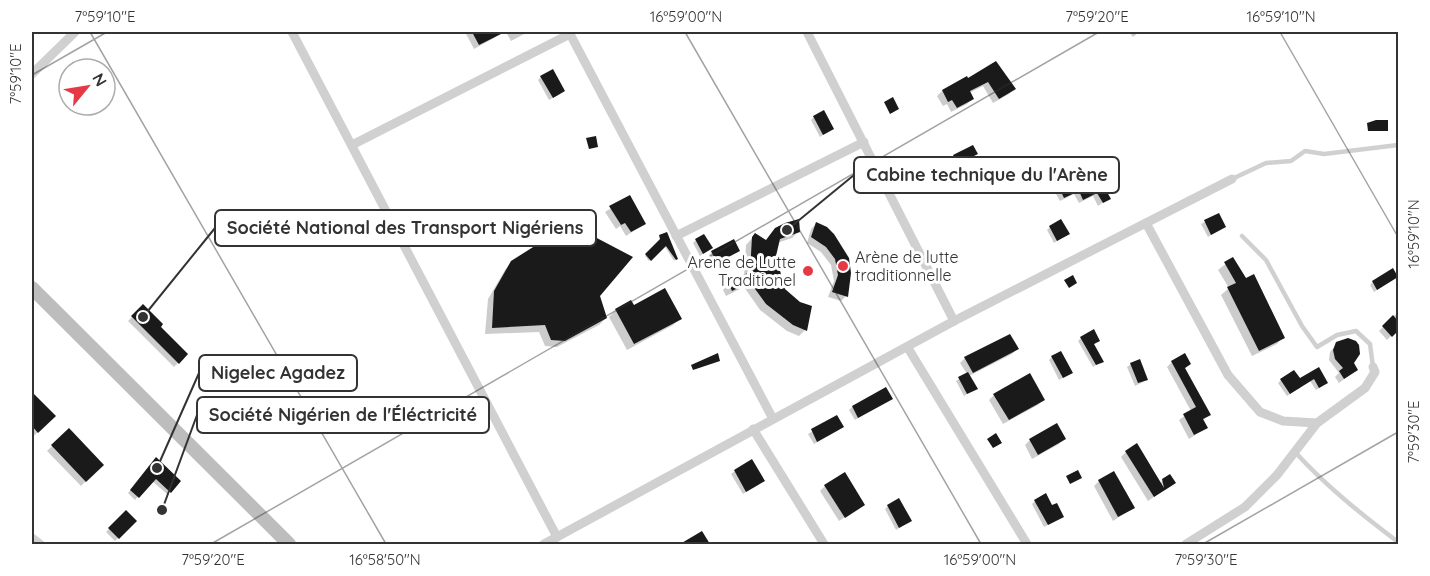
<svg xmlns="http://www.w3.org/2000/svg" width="1430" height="576" font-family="Quicksand,sans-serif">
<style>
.shadow{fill:#0003}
.building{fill:#1a1a1a}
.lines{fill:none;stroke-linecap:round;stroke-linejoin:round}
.service{stroke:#d0d0d0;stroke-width:4.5}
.minor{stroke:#d0d0d0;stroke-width:9}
.secondary{stroke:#bdbdbd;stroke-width:14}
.ticks{fill:none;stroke:#333;stroke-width:1.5;stroke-opacity:0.45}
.poi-dot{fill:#e63946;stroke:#fff;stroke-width:2}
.labels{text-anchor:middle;stroke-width:6;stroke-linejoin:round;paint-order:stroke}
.poi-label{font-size:16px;fill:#333;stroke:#fff;text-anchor:start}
.leader{fill:none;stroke:#333;stroke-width:2}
.callout-dot{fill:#333;stroke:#fff;stroke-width:2}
.callout{fill:#fff;stroke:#333;stroke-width:2}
.callout-label{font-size:18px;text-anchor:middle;font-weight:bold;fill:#333}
.neatline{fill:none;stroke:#333;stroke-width:2}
.ticks-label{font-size:15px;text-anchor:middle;fill:#333}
</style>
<rect width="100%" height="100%" fill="#fff"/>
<g class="shadow">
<path d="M465,32H498L499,33L494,38L474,49Z"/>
<path d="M506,32H528L511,41Z"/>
<path d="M1129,32H1139L1133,37Z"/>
<path d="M995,63L1014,89L1009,94L993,103L983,86L969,93L972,99L967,104L951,112L947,104L943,106L937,96L942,91L966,78L967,80Z"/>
<path d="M541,77L560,94L549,100L538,80Z"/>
<path d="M814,117L829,131L820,137L811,120Z"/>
<path d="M973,156L955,166L951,160L954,157Z"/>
<path d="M1062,175L1094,188L1109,198L1098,206L1093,196L1079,203L1074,194L1060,201L1052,187Z"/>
<path d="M629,197L644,224L626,236L620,226L616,229L605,212Z"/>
<path d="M1218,215L1224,227L1208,237L1201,224Z"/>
<path d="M816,224L838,241L846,296L841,301L828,297L834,281L831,265L821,252L807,243L811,229Z"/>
<path d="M1050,227L1068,234L1054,243L1047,230Z"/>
<path d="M798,232L792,238L777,243L774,256L783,290L799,303L810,307L805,330L799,336L787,331L760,310L744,287L726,296L723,290L729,283L744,276L746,245L755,235L766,241Z"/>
<path d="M660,236L676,259L674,261L664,245L649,261L645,256L660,241Z"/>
<path d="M696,240L711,248L700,256L693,243Z"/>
<path d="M738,251L714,265L709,255L712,252Z"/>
<path d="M1232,259L1283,337L1277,344L1252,356L1221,295L1229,288L1218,270Z"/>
<path d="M512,262L598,296L606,318L599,325L557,347L545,346L539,332L485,334L488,299L505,270Z"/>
<path d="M1397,277L1374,292L1370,285L1373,282Z"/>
<path d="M143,306L158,327L186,354L174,367L128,321Z"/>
<path d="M633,307L680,319L673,325L627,350L609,317L616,310Z"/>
<path d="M1398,312V329L1387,340L1379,331Z"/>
<path d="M1010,336L1017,349L1012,354L969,376L976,388L964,396L956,381L967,374L960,363L964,359Z"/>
<path d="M1081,338L1098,341L1093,345L1102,361L1093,367L1078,341Z"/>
<path d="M1340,341L1356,370L1339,383L1335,377L1339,373L1329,360L1330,352Z"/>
<path d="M1052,357L1071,373L1059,380L1049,360Z"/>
<path d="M1172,362L1189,364L1184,369L1209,415L1202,421L1206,428L1189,439L1179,420L1191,411L1167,367Z"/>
<path d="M1131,364L1146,379L1143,382L1135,386L1127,367Z"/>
<path d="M1318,369L1323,386L1316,390L1310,381L1287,396L1278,383L1281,380H1299Z"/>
<path d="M32,395L53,416L33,437L32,436Z"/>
<path d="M994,395L1043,400L1038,405L1003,424L989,400Z"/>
<path d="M891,399L855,420L849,410L852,407Z"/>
<path d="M836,417L839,430L814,444L808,434Z"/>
<path d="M69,430L102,465L81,486L47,451Z"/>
<path d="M1064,439L1059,444L1032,459L1025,445L1030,440Z"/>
<path d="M1126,452L1160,483L1163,480L1174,483L1148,501L1121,457Z"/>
<path d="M153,462L179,481L167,494L152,481L135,500L128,493Z"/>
<path d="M735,471L760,484L743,494L731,474Z"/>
<path d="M1099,481L1133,508L1113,521L1094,486Z"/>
<path d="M825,486L863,505L839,521L820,491Z"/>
<path d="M1035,501L1059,519L1044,527L1032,504Z"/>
<path d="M888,506L910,521L896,530L885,509Z"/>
<path d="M126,512L135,521L115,541L106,532Z"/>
</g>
<g class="building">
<path d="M472,32H505L479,45Z"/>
<path d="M996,61L1016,89L999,99L988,82L970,91L974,99L957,108L952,100L948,102L942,90L967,76L968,78Z"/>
<path d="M553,69L565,91L553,98L540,76Z"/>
<path d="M893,97L899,109L890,114L884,102Z"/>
<path d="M824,110L834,129L823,135L813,116Z"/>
<path d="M1376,120H1388V131H1368L1367,123Z"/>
<path d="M596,136L598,147L589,149L586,138Z"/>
<path d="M973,145L978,154L958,164L953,155Z"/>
<path d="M1082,163L1095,186L1102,183L1111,199L1103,203L1097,193L1083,200L1079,191L1064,198L1056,181L1063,178L1061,174Z"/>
<path d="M630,195L646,224L631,232L625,223L621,225L609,206Z"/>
<path d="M1219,213L1226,227L1211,235L1204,220Z"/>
<path d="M799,219L800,232L780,239L776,256L785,289L800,302L812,306L807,331L793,325L766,304L750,282L732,291L728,282L750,272L752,237L755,233L766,240L775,228L785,223Z"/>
<path d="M1061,219L1070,234L1057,241L1049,226Z"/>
<path d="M816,222L827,227L834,234L849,258L851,273L848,297L832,292L838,275L835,259L826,247L811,237Z"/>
<path d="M667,232L678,259L676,260L666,246L651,261L645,254L660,239L659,235Z"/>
<path d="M704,234L713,248L703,254L695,239Z"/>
<path d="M593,236L633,257L600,296L607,318L565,341L551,340L545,325L492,328L494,291L511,261L549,237Z"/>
<path d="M734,239L740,251L717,263L711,251Z"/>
<path d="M1233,257L1246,278L1254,274L1285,338L1259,351L1227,287L1236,283L1224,262Z"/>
<path d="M1393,268L1398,277L1377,290L1372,281Z"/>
<path d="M1073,275L1077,283L1069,288L1064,280Z"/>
<path d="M665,288L682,319L634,344L615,309L631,300L634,305Z"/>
<path d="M143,304L163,324L161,327L188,354L179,364L131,316Z"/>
<path d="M1393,315L1398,321V331L1392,337L1382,326Z"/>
<path d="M1094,329L1100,341L1094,344L1104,362L1096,365L1080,337Z"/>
<path d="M1010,334L1019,349L973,373L964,357Z"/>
<path d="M1348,338L1356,341L1359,345L1360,354L1354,363L1358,370L1344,379L1339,371L1343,368L1335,359L1333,350L1336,342Z"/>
<path d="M1061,351L1073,373L1063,378L1051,356Z"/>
<path d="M718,353L720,361L693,370L691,365Z"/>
<path d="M1185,353L1191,364L1185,368L1211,415L1203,419L1208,428L1194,435L1183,414L1196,407L1171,361Z"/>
<path d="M1140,359L1148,380L1138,383L1130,363Z"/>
<path d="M1319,367L1328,383L1319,388L1314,379L1290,394L1280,379L1294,370L1300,378Z"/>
<path d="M968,372L978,389L967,394L958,377Z"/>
<path d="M1030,373L1045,400L1009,420L993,394Z"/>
<path d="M886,387L893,399L858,418L852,406Z"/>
<path d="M32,392L56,416L38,433L32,426Z"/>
<path d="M837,415L844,427L817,442L811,429Z"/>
<path d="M1057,423L1066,439L1038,455L1029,439Z"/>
<path d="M69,428L104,465L86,482L51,445Z"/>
<path d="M996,433L1002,443L993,448L987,439Z"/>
<path d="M1137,443L1164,488L1162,479L1170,474L1176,483L1154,497L1125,451Z"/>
<path d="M156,457L181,481L171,493L156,479L139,498L130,490Z"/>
<path d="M752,459L765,481L746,492L734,470Z"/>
<path d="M1078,470L1082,478L1070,484L1066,476Z"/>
<path d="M1114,471L1135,508L1118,517L1098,480Z"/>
<path d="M845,472L865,505L845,518L824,485Z"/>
<path d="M1046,493L1052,505L1057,503L1064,517L1048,525L1034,500Z"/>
<path d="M899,498L912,521L899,528L887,505Z"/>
<path d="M126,510L137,521L119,539L108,528Z"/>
<path d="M702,531L710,544H680Z"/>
</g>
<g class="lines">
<g class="service">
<path d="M1232,179L1266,163L1291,161L1305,151L1324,154L1398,145"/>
<path d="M1242,236L1266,260L1302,326L1317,347L1337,335L1356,331L1370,344L1373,367"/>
<path d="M1295,452C1326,486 1361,514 1398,542"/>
</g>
<g class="minor">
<path d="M292,32L557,537"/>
<path d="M569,32L773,419"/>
<path d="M807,32L954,321"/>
<path d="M32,74L75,32"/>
<path d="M352,145L570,34"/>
<path d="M1146,223L1228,375L1260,412L1283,421L1317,423"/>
<path d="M676,236L864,142"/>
<path d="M908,348L1027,544"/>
<path d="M753,429L824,544"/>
<path d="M32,538L40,544"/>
<path d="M544,544L954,321L1232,179"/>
<path d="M1186,544L1245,507L1277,475L1317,423L1365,388L1375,372L1373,367"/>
</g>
<path class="secondary" d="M32,288L289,544"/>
</g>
<path class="ticks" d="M90,32L386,544M685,32L981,544M1280,32L1398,237M32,75L107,32M211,544L1099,32M1203,544L1398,432"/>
<g class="poi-dot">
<circle cx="843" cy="266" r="6"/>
<circle cx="808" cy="271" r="6"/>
</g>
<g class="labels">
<g class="poi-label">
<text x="855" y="263">Arène de lutte<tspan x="855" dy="18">traditionnelle</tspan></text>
<text x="796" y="268" text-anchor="end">Arene de Lutte<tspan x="796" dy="18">Traditionel</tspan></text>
</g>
</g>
<path class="leader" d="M787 230L854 175M143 317L215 228M157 468L199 373M162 510L197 415"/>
<g class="callout-dot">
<circle cx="787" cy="230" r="6"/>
<circle cx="143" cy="317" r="6"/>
<circle cx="157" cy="468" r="6"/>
<circle cx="162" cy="510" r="6"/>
</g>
<g class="callout">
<rect x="854" y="157" width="265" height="36" rx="6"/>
<rect x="215" y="210" width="381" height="36" rx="6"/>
<rect x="199" y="355" width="158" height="36" rx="6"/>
<rect x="197" y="397" width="292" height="36" rx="6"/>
</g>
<g class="callout-label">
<text x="987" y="181">Cabine technique du l'Arène</text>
<text x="405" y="234">Société National des Transport Nigériens</text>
<text x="278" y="379">Nigelec Agadez</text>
<text x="343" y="421">Société Nigérien de l'Éléctricité</text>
</g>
<rect width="1430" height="576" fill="none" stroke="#ffffff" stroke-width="66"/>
<g transform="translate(87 87) rotate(60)"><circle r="28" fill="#ffffff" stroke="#adadad" stroke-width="1.5"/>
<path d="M0-4.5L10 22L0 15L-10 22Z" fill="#e63946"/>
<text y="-9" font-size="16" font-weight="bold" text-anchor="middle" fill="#333333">N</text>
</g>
<rect x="33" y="33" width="1364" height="510" class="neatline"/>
<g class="ticks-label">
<text x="105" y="22">7°59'10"E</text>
<text x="686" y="22">16°59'00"N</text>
<text x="1097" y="22">7°59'20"E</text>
<text x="1281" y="22">16°59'10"N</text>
<text transform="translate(16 74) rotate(-90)" y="5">7°59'10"E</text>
<text transform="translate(1414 234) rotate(-90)" y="5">16°59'10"N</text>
<text transform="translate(1414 432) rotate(-90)" y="5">7°59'30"E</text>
<text x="213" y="565">7°59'20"E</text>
<text x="385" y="565">16°58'50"N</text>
<text x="980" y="565">16°59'00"N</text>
<text x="1206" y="565">7°59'30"E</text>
</g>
</svg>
